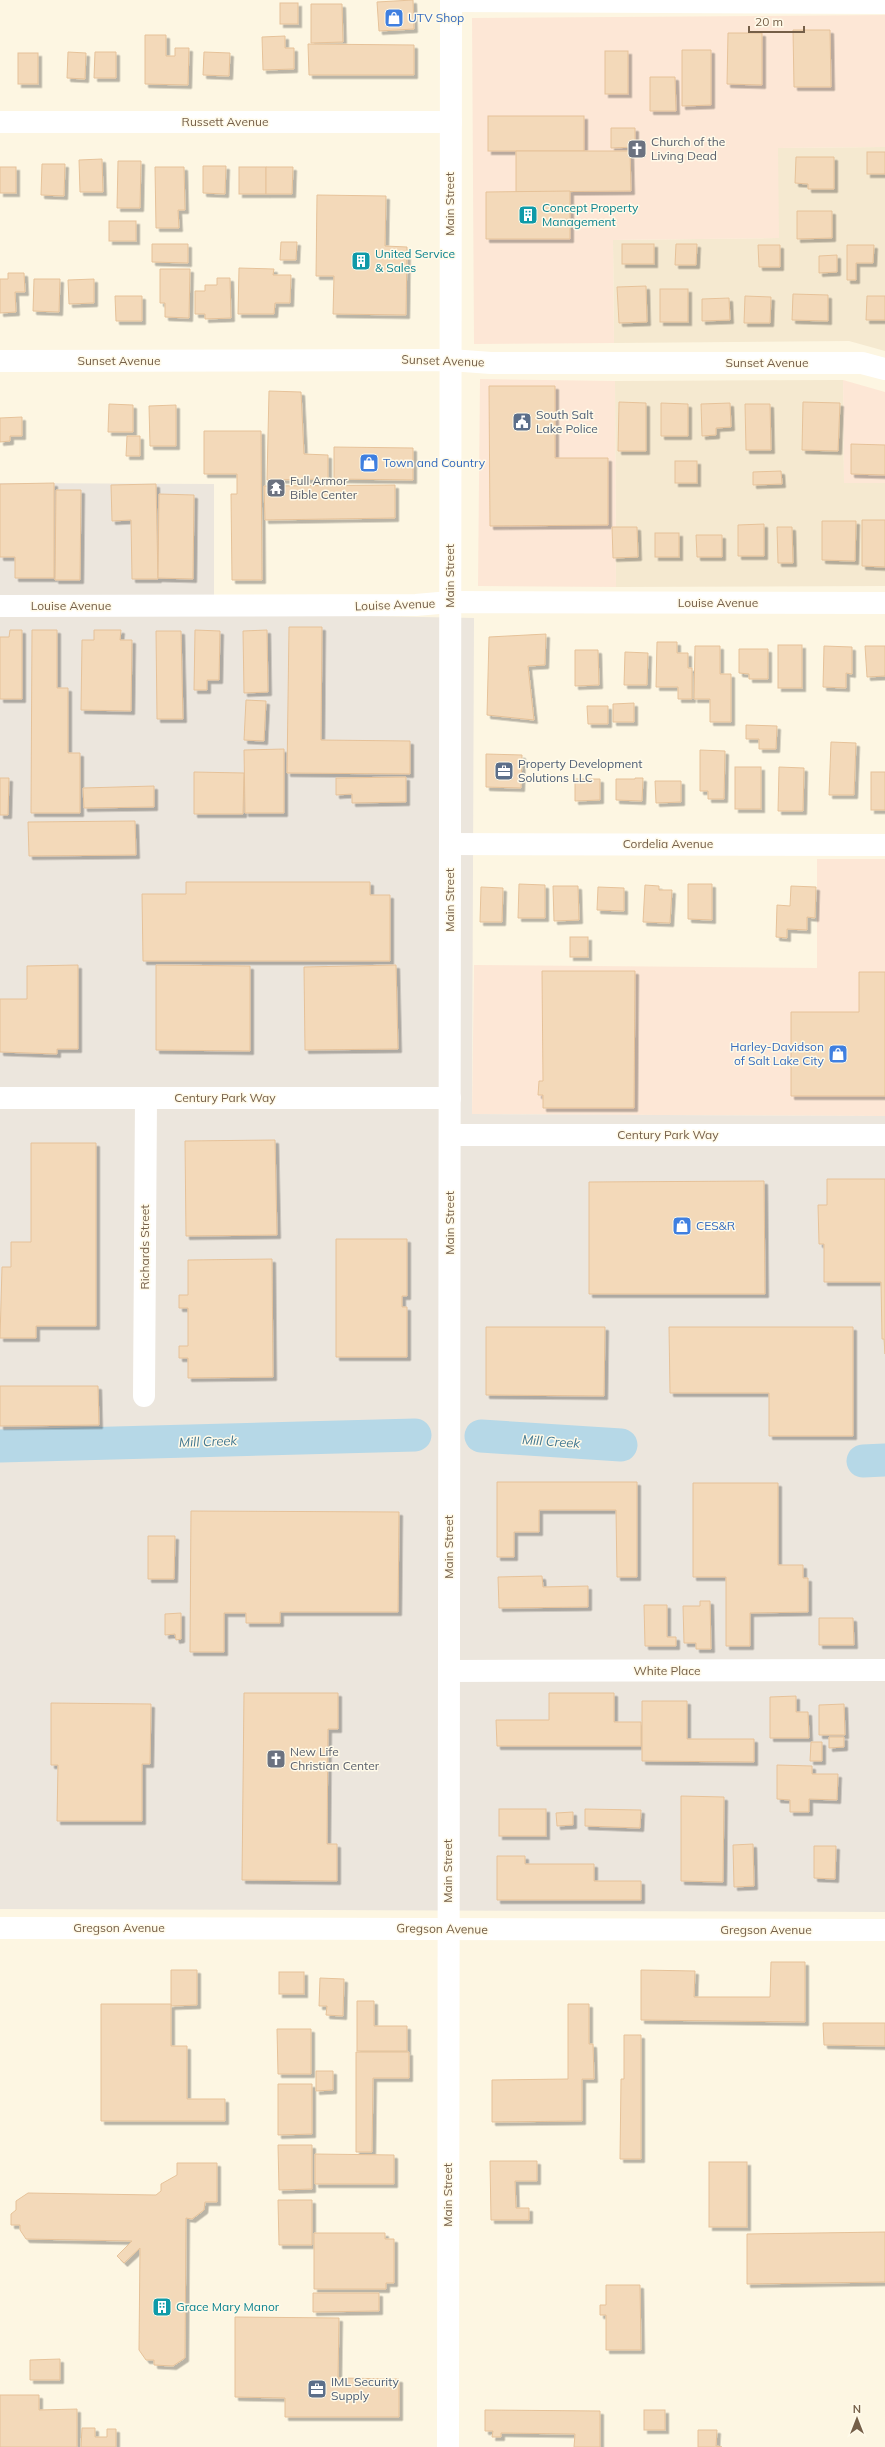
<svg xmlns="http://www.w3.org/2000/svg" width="885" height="2447" font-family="Mulish,sans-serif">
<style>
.residential{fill:#f5e9d0}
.commercial{fill:#fde7d6}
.industrial{fill:#ece6dd}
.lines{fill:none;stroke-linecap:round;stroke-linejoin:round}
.river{stroke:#b6d8e7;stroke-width:33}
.building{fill:#f3d9b9;stroke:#e6c299;filter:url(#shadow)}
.minor{stroke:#fff;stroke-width:22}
.labels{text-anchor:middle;stroke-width:3;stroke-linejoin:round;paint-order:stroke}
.shop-label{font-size:12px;fill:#366cbe;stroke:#fffae9;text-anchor:start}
.street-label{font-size:12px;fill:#755f48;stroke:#fffae9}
.worship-label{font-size:12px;fill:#5b616d;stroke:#fffae9;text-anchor:start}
.culture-label{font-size:12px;fill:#0d838f;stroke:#fffae9;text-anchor:start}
.service-label{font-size:12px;fill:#4e5e75;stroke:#fffae9;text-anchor:start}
.water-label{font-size:13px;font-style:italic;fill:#437891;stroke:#fffae9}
</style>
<defs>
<filter id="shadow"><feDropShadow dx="3.5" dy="3.5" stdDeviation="0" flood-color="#0004"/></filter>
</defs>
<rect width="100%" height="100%" fill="#fdf6e2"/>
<g class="residential">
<path d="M885,147V351L849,341L614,343L613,240L778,238V148Z"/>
<path d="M843,380L844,483H885V586L616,587L615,381Z"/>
</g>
<g class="commercial">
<path d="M885,15V147L778,148L779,238L613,240L614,343L474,344L472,18Z"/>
<path d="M480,379L615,381L616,587L478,586Z"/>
<path d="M843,380L885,392V483H844Z"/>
<path d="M817,859H885V1116L472,1114L474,965L817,968Z"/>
</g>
<path class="industrial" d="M0,483L214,484V613L474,618L472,1114L885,1116V1912L0,1909Z"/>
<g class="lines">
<g class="river">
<path d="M481,1436L621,1445"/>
<path d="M0,1446L415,1435"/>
<path d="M863,1461L885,1460"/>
</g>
</g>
<g class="building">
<path d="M413,0L414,29L379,31L377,2Z"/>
<rect x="280" y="3" width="18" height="21"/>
<path d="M311,4H342L343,42L311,43Z"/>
<path d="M793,30H830L831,87H794Z"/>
<path d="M728,33H762V85L727,84Z"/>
<path d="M145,35H166V56H175V48H189L188,85L145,84Z"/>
<path d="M285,36V48H294V69L263,70L262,37Z"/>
<path d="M308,44L414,45V75H309Z"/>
<path d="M682,50H711V105L682,106Z"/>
<rect x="605" y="51" width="23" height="43"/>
<path d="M68,52L86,53L85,79L67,78Z"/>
<path d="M95,52H116V78H94Z"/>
<path d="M204,52L230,53L229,76L203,75Z"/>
<rect x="18" y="53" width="20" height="31"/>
<path d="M650,77H675L676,111H650Z"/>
<rect x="488" y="116" width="96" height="35"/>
<path d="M611,128H635V147L611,148Z"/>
<path d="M516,151H630L631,191L516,192Z"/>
<rect x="867" y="152" width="18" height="22"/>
<path d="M796,157H834V189H808V184L795,183Z"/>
<path d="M102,159L103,192H80L79,160Z"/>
<path d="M118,161H141L140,208H117Z"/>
<path d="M42,164H65L64,196L41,195Z"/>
<path d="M203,166H226L225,194L203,193Z"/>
<rect x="0" y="167" width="16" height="26"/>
<path d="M155,167H184L185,210H178L179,228H156Z"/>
<rect x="239" y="167" width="27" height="27"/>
<path d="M266,167H293L292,194H266Z"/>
<path d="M570,191V239H486V192Z"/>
<path d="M317,195L386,196L385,246L407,247L406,315L333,314L334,276H316Z"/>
<path d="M797,211H832V238L797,239Z"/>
<rect x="109" y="221" width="27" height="20"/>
<path d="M281,242H297L296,260H280Z"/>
<path d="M152,244H188V263L152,262Z"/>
<rect x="622" y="244" width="32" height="20"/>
<path d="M676,244H697L696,265H675Z"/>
<path d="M758,245H780V267H759Z"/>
<path d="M847,245H874L873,263H856V280H847Z"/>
<path d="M837,255V272L819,273V256Z"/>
<path d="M239,268L274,269L273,275H291L290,303H275L274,314H238Z"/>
<path d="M160,269H190L189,318L165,317V303H160Z"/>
<path d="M8,273H24L25,292H15L16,312L0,313V279H8Z"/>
<path d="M217,278H230L231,318L205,319V314H195V291H205V285H217Z"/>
<path d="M34,279H60L59,312L33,311Z"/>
<path d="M94,279V303L69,304L68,280Z"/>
<path d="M646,286L647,322L619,323L617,287Z"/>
<rect x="660" y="289" width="28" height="33"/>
<path d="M793,294L828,295V321L792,320Z"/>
<path d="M115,296H142V321H116Z"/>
<path d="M745,296L771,297L770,323H744Z"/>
<path d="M867,296H885V320H866Z"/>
<path d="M729,298L730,320L702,321V299Z"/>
<path d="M489,386H555V458H608V525L490,526Z"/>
<path d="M269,391L301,392L304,454L328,455V479L267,480Z"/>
<path d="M619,402L646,403V451H618Z"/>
<path d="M803,402L840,403L838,451L802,450Z"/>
<path d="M661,403L688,404V436H661Z"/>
<path d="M730,403L731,427L716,428V435L702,436L701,404Z"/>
<path d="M109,404L133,405V432H108Z"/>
<path d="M745,404H770L771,450H746Z"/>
<path d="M176,405V446H150L149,406Z"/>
<path d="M22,417V436H10V441L0,442V418Z"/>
<path d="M204,431H261L262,580H232L231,494H237V474H204Z"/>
<path d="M127,436H140V456H126Z"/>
<path d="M851,444L885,445V475L851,474Z"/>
<path d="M334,447L413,448V480L334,479Z"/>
<rect x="675" y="461" width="22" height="22"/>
<path d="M781,471L782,484L753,485V472Z"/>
<path d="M54,483V578H15V557H0V484Z"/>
<path d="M156,484L158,579H132L131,520L112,521L111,485Z"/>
<path d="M395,485V518L265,520L264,486Z"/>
<path d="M56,490H81L80,580H55Z"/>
<path d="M159,494L194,495L193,579L158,578Z"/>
<path d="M862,520H885V567L862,566Z"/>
<path d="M822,521H856L855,561L822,560Z"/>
<path d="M764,524V556H738V525Z"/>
<path d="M612,527H637L638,557L613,558Z"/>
<path d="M777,527H792L793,563H778Z"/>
<rect x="655" y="533" width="24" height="24"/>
<path d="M696,535H722V557H697Z"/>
<path d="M289,627H322L321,740L410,741V774L287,773Z"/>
<path d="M10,630H22V699H0V637H9Z"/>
<path d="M32,630H57V688H68V753H80V813H31Z"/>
<path d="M94,630H121L120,640H132L131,711L81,710L82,640H94Z"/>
<path d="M195,630L220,631L219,680H207V690H194Z"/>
<path d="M267,630L268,692L244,693L243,631Z"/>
<path d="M156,631H181L183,719H157Z"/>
<path d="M546,634L545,665L528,666L534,720L487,715L489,637Z"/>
<path d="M657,642H677V653H688V668H692V699H678V687H656Z"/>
<rect x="778" y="645" width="24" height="43"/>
<path d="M695,646H720V674H731V722H710V699H694Z"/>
<path d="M824,646L852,647V674L846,673V688L823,687Z"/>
<path d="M865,646H885V676L867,677Z"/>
<path d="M739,649H768V679H749V674L739,673Z"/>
<path d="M575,650H598L599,685L575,686Z"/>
<path d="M625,652L648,653L647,685H624Z"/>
<path d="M246,700L266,701L264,741L244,740Z"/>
<path d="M634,703V722H613V704Z"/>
<path d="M587,706H608V724H588Z"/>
<path d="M746,725L777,726L776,749H759V739H746Z"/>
<path d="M831,742L856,743L854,795H829Z"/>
<path d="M284,749V813H245L244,750Z"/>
<path d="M700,750L725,751L724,799H708V791H700Z"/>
<path d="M486,754L522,755L521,788L486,787Z"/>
<rect x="735" y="767" width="26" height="42"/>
<path d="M779,767L804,768L803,811H778Z"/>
<path d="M194,772L244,773L243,814H194Z"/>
<rect x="871" y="772" width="14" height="38"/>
<path d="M406,777V802L352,803V794L336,795V778Z"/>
<path d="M0,778H9L8,815H0Z"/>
<path d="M635,778H643L642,801L616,800V779H635Z"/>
<path d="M575,779H600V800L575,801Z"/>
<path d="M655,781H681V802L656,803Z"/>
<path d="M154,786V807L84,808L83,788Z"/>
<path d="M135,821L136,855L29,856L28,822Z"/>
<path d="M186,882H370V895H390V961H143L142,894H186Z"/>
<path d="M519,884L545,885V918H518Z"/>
<path d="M688,884H712V920L688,919Z"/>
<path d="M645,885L659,886V890H672L670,923L643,922Z"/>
<path d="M553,886H578L579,920L554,921Z"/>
<path d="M791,886L816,887L815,918L807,917V930L787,929V938L776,937L777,905L790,906Z"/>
<path d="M481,887L503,888L502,922H480Z"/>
<path d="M598,887L624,888V911L597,910Z"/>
<rect x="570" y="937" width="18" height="20"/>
<path d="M78,965V1049H57V1054L0,1052V999H27V966Z"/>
<path d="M156,965L250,966V1051L156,1050Z"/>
<path d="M396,965L398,1049L305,1050L304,967Z"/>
<path d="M542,971H635L634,1108H543V1095H538L539,1081H543Z"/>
<path d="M859,972H885V1096H791V1012H859Z"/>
<path d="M275,1140L277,1235L186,1236L185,1141Z"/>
<path d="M31,1143H96V1326H36V1338H0L2,1267H11V1242H31Z"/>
<path d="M827,1179H885V1354L884,1339H882L881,1282H824V1244H819L818,1205H827Z"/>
<path d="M764,1181L765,1294H589V1182Z"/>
<path d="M336,1239H407V1296H402V1307H407V1357H336Z"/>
<path d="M272,1259L273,1377L188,1378V1358H179V1346H188V1308H179V1295H188V1260Z"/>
<path d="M486,1327H605L604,1396L486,1395Z"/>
<path d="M669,1327H853V1436H769V1393H670Z"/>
<path d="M0,1386H98L99,1425L0,1426Z"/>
<path d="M497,1482H637V1577H617L616,1510H539V1532H514V1557H497Z"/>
<path d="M693,1483H778V1565H803V1578H808V1612L750,1613V1646H726V1577H693Z"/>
<path d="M191,1511L399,1512L398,1612H280V1623H246V1613H224V1652H190Z"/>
<path d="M148,1536H175L174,1579H148Z"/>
<path d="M542,1576L543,1587L588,1586V1607L499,1608L498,1577Z"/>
<path d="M700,1601H710L711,1649H696V1643H684L683,1606H700Z"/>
<path d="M644,1605H667V1637H676V1646H645Z"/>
<path d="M181,1613V1639L176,1640L175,1634L165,1635V1614Z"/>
<path d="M819,1618H853L854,1645H819Z"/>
<path d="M244,1693H338V1729H328L327,1844H337V1881L242,1880Z"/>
<path d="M549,1693H614V1722H641V1746H497L496,1720H549Z"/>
<path d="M796,1696V1712H808L809,1738H770V1697Z"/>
<path d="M642,1701H687V1739H754V1762L642,1761Z"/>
<path d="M51,1703L151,1704L150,1764H142V1821H57L58,1765H51Z"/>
<path d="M844,1704L845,1735H819V1705Z"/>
<path d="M829,1737H844V1747L829,1748Z"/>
<path d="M811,1742H822V1761H810Z"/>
<path d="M777,1765L812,1766V1774H838L837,1800L809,1799V1812H790V1800L777,1799Z"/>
<path d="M681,1796L724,1797L723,1882L681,1881Z"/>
<rect x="499" y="1809" width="47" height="27"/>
<path d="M585,1809L641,1810L640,1828L585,1826Z"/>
<path d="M573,1812V1825L557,1826L556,1813Z"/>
<path d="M753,1844L754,1886L734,1887L733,1845Z"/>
<path d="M814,1846H836L835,1879L814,1878Z"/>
<path d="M497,1856H525V1864H594V1881H641V1900H497Z"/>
<path d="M771,1962H805V2022L641,2020V1970L695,1971L694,1997H770Z"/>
<path d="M171,1970H197V2005L171,2006Z"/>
<rect x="279" y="1972" width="25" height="22"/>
<path d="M320,1978L344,1979L343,2016L326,2015L327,2006H319Z"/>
<path d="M357,2001H374V2026H407V2051H357Z"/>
<path d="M101,2004H171V2046H187V2099H225V2121H101Z"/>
<path d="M568,2004H589V2044H593L594,2079H582V2121L492,2122V2080L568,2079Z"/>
<path d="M823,2023H885V2046L824,2045Z"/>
<path d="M277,2029H311V2074H278Z"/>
<path d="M624,2035H641V2159H620L621,2079H624Z"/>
<path d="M356,2052H409V2078H373L372,2152H356Z"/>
<path d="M316,2071H333V2090L316,2091Z"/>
<path d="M278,2084H312V2134L278,2135Z"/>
<path d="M278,2145H312V2189L279,2190Z"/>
<path d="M315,2154L394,2155V2184H315Z"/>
<path d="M490,2161H537V2181H515L516,2208H529V2220H491Z"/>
<rect x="709" y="2162" width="38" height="65"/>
<path d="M177,2163H217V2202H205L204,2210L192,2219L186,2218L185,2358L173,2366L154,2365V2360H146L139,2350L140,2248L124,2263L117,2256L132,2241L26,2239L20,2230V2225H11V2214L16,2210V2201L28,2193L156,2195L161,2191V2184L177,2175Z"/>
<path d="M278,2200H312V2245H279Z"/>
<path d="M885,2232V2282L747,2284V2234Z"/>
<path d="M314,2233H385V2239H394V2283H386V2289H314Z"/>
<path d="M606,2285H640L641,2350H606V2315H600V2305H606Z"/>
<path d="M313,2293H379V2311L313,2312Z"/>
<path d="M235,2317L339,2318L338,2378L399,2379V2417H285V2398L235,2397Z"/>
<path d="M60,2359V2380H30V2360Z"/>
<path d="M0,2395H39V2410L77,2409V2447H0Z"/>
<path d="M485,2410L600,2411V2447H574L575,2434L501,2433V2437H492L493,2431H485Z"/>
<rect x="644" y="2410" width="21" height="20"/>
<path d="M82,2428H95V2437H107V2429H116V2447H81Z"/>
<path d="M698,2430H717L716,2446L722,2447H698Z"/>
</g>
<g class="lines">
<g class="minor">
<path d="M451,1L885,3"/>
<path d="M0,122H451"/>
<path d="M0,361L450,360L491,363H862L885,369"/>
<path d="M0,606L416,605L450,602L885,603"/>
<path d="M450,844L885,845"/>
<path d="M0,1098H450"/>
<path d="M450,1135H885"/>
<path d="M144,1396L146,1098"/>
<path d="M450,1671L885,1670"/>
<path d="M0,1928L885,1930"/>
<path d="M448,2447L451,0"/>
</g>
</g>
<defs>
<g id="shop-square" transform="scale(1)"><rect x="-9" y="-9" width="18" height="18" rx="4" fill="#3f7fe0" stroke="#fffae9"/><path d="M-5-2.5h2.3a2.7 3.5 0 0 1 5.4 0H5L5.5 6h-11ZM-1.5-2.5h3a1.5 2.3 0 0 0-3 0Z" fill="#fff"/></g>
<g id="church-square" transform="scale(1)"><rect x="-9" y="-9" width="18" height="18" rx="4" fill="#6b7280" stroke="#fffae9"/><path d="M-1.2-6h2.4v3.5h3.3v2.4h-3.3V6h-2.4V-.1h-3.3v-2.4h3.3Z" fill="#fff"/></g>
<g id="building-square" transform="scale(1)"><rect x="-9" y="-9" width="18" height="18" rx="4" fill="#0f9aa8" stroke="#fffae9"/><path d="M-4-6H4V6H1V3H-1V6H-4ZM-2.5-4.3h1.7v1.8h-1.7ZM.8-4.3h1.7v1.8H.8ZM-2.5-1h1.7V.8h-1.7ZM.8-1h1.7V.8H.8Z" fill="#fff"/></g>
<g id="civic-square" transform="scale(1)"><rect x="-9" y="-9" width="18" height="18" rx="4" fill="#5c6f8a" stroke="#fffae9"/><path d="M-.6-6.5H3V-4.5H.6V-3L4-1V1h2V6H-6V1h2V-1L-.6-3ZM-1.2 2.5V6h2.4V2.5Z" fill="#fff"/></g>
<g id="temple-square" transform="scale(1)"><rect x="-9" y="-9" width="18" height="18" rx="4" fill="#6b7280" stroke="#fffae9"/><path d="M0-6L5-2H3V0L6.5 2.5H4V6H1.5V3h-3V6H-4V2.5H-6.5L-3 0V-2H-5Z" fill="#fff"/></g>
<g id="office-square" transform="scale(1)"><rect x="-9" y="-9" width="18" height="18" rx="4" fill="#5c6f8a" stroke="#fffae9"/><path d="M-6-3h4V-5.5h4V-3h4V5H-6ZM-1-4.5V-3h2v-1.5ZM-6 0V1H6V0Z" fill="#fff"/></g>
</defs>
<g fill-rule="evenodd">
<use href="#shop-square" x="394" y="18"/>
<use href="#church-square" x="637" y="149"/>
<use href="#building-square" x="528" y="215"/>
<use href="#building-square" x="361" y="261"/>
<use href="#civic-square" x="522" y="422"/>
<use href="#shop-square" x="369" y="463"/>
<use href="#temple-square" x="276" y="488"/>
<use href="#office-square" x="504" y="771"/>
<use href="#shop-square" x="838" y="1054"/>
<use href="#shop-square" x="682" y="1226"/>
<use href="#church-square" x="276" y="1759"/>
<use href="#building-square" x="162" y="2307"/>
<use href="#office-square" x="317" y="2389"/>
</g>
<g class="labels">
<g class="shop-label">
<text x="408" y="22">UTV Shop</text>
<text x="383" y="467">Town and Country</text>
<text x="824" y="1051" text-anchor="end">Harley-Davidson<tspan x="824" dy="14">of Salt Lake City</tspan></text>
<text x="696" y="1230">CES&amp;R</text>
</g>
<g class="street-label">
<text x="225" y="126">Russett Avenue</text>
<text transform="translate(450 204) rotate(-90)" y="4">Main Street</text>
<text x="119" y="365">Sunset Avenue</text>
<text transform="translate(443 361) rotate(2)" y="4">Sunset Avenue</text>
<text x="767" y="367">Sunset Avenue</text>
<text transform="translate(450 576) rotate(-90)" y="4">Main Street</text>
<text x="718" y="607">Louise Avenue</text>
<text transform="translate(395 605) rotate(-2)" y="4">Louise Avenue</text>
<text x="71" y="610">Louise Avenue</text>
<text x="668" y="848">Cordelia Avenue</text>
<text transform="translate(450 900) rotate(-90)" y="4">Main Street</text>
<text x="225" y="1102">Century Park Way</text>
<text x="668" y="1139">Century Park Way</text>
<text transform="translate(450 1223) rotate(-90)" y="4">Main Street</text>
<text transform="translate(145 1247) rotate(-90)" y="4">Richards Street</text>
<text transform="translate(449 1547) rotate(-90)" y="4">Main Street</text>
<text x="667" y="1675">White Place</text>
<text transform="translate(448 1871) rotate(-90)" y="4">Main Street</text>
<text x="119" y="1932">Gregson Avenue</text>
<text transform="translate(442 1929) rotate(1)" y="4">Gregson Avenue</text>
<text x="766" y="1934">Gregson Avenue</text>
<text transform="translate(448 2195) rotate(-90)" y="4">Main Street</text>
</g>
<g class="worship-label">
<text x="651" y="146">Church of the<tspan x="651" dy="14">Living Dead</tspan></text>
<text x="290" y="485">Full Armor<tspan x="290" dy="14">Bible Center</tspan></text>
<text x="290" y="1756">New Life<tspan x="290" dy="14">Christian Center</tspan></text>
</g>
<g class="culture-label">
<text x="542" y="212">Concept Property<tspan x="542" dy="14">Management</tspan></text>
<text x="375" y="258">United Service<tspan x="375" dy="14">&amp; Sales</tspan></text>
<text x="176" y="2311">Grace Mary Manor</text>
</g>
<g class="service-label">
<text x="536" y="419">South Salt<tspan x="536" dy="14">Lake Police</tspan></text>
<text x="518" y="768">Property Development<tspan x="518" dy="14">Solutions LLC</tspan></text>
<text x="331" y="2386">IML Security<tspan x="331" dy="14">Supply</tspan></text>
</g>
<g class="water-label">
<text transform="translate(208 1441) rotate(-2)" y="5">Mill Creek</text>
<text transform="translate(551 1441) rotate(4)" y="5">Mill Creek</text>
</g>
</g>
<g transform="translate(857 2419)" stroke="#fffae9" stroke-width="3" paint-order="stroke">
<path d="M0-3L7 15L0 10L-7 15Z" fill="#755f48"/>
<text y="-6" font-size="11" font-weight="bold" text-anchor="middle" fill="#755f48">N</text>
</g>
<path d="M749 26v6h55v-6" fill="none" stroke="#755f48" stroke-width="2"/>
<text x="755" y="26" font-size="12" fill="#755f48" stroke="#fffae9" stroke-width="3" paint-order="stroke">20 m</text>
</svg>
